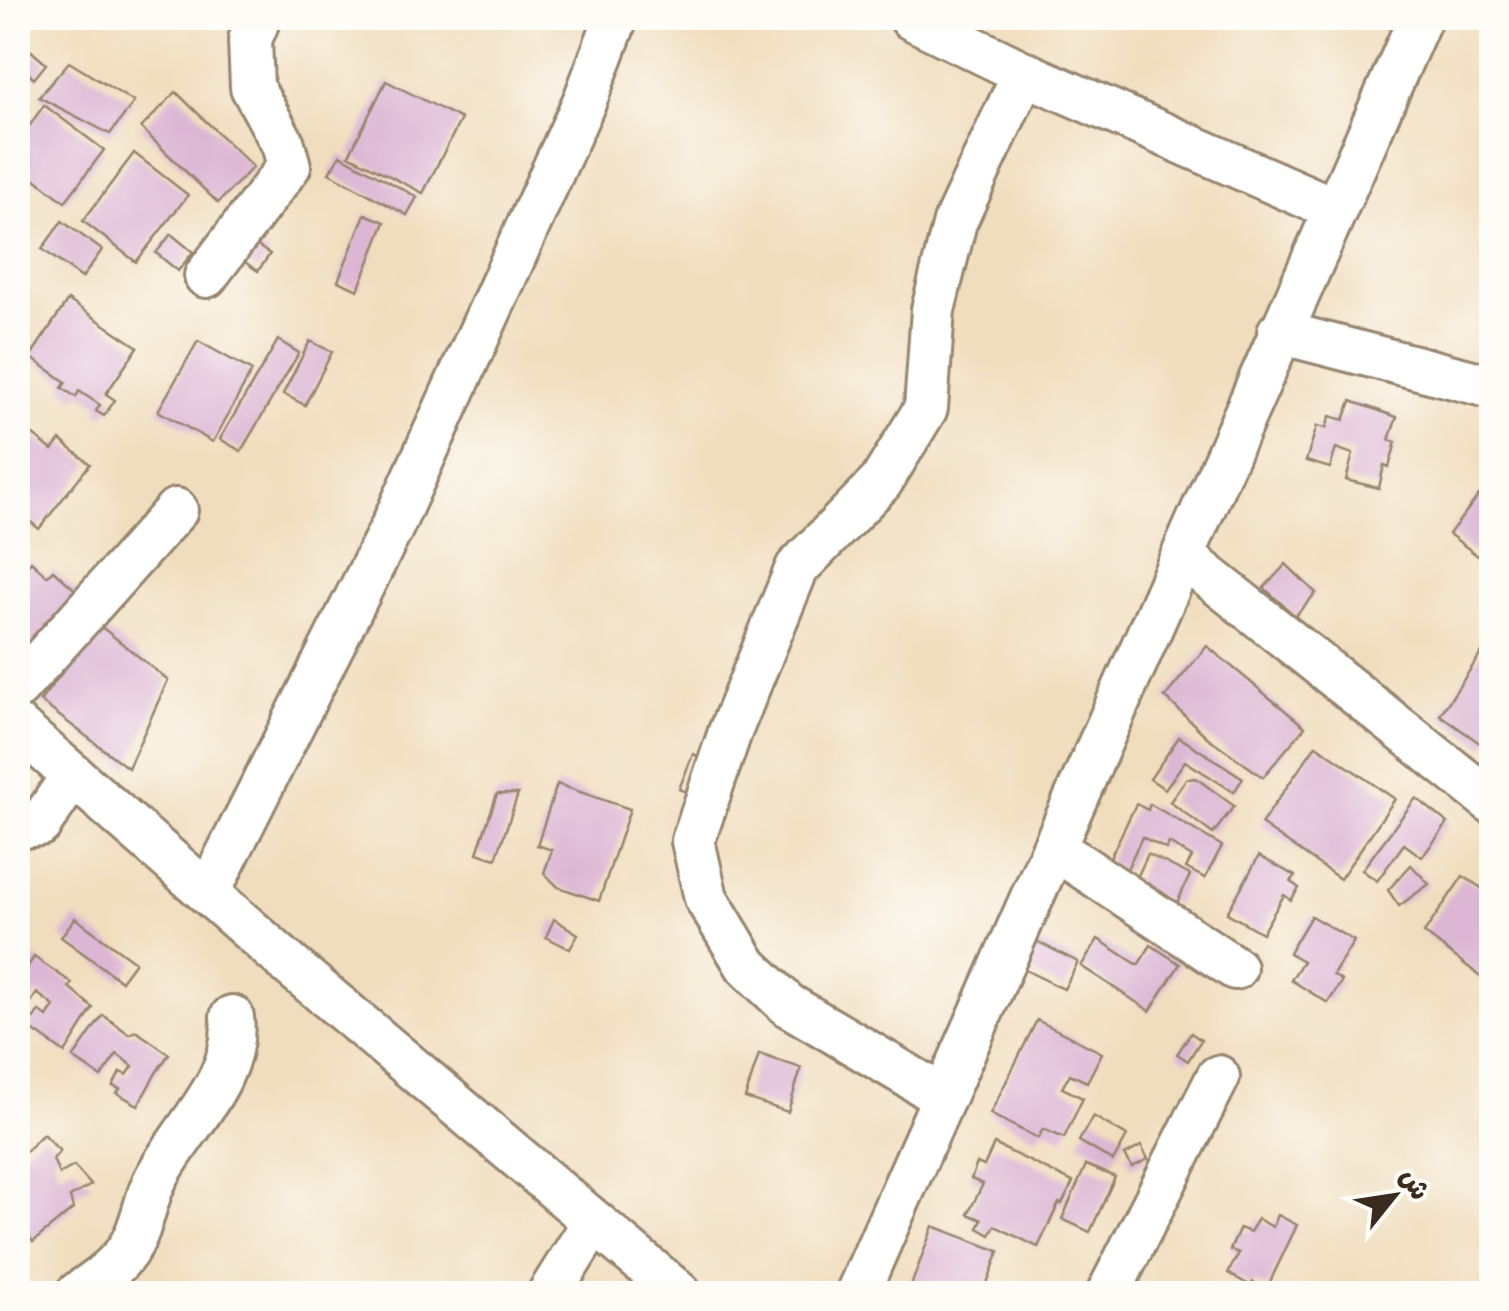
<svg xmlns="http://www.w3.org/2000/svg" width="1509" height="1311" font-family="'Patrick Hand','Playpen Sans Arabic',sans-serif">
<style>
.building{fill:#dcb6d4}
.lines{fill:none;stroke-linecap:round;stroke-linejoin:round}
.minor-casing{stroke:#96846e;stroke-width:48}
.minor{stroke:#fff;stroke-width:42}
</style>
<rect width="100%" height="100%" fill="#fdfcf7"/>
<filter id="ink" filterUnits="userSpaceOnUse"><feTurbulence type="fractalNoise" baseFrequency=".01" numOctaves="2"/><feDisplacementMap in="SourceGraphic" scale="20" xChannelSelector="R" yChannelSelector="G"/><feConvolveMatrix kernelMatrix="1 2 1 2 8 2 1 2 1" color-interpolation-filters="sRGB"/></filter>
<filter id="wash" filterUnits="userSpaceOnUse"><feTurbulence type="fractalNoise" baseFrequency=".0048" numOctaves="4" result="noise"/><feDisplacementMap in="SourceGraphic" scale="40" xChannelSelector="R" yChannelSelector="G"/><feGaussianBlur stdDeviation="2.25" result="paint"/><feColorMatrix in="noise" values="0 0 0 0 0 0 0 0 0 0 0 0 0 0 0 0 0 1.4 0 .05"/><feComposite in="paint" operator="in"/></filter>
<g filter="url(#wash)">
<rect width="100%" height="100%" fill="#f0ddbd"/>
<g id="blocks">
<g class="building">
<path d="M29,49L46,64L34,79L18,63Z"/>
<path d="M69,62L134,102L110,134L39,97Z"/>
<path d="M386,81L461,119L423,193L349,155Z"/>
<path d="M176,92L253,167L218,203L141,128Z"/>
<path d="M18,98L30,106L18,126Z"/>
<path d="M44,105L104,150L65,202L18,166V142Z"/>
<path d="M134,153L188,195L136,262L83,221Z"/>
<path d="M340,155L417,197L407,215L329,173Z"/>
<path d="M365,214L385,222L358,290L338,281Z"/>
<path d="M62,221L102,250L82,278L42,249Z"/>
<path d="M171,234L193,252L178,271L156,253Z"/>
<path d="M250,241L270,254L258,271L239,258Z"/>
<path d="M68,300L138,347L106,394L115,400L104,416L96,411L100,405L79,391L76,397L62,388L66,382L30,357Z"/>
<path d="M278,340L299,353L241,451L220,439Z"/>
<path d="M198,341L252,371L213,442L158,411Z"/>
<path d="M310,341L332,352L305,405L283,394Z"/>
<path d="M1351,401L1397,417L1389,440L1396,442L1389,467L1384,465L1379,488L1346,480L1353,454L1336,448L1330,468L1306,461L1317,426L1326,428L1330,416L1344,420Z"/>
<path d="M18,423L52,450L60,440L90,464L39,529L18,511Z"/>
<path d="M1479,495L1492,505V556L1486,562L1449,534Z"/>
<path d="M31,561L47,576L53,570L80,594L18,666V576Z"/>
<path d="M1286,564L1316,593L1295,616L1264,588Z"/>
<path d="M99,625L168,680L128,768L40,701Z"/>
<path d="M1207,646L1305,727L1263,777L1207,737L1165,697Z"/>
<path d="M1484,649L1492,654V735L1484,746L1440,715Z"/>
<path d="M1179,737L1243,778L1234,792L1185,761L1165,789L1150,779Z"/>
<path d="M1316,745L1395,799L1340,879L1261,824Z"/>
<path d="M693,754L711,761L696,796L679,789Z"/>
<path d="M1196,778L1234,806L1213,834L1170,802L1186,779Z"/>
<path d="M557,784L630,809L599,901L558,887L544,873L552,850L537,845Z"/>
<path d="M497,794H518L496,859L477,853Z"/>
<path d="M1416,798L1448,823L1422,857L1404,844L1377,881L1362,870Z"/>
<path d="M1136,804L1148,810L1150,804L1222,846L1205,878L1186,868L1192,857L1169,843L1166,849L1142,837L1126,871L1108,862Z"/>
<path d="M1148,854L1190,875L1176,905L1134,884Z"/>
<path d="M1259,856L1295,876L1291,882L1299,888L1291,900L1284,895L1262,933L1227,913Z"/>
<path d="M1411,865L1429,884L1399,906L1388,890Z"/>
<path d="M1463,876L1492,895V985L1424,933Z"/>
<path d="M1311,916L1354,941L1333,975L1342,981L1328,1003L1291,980L1303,961L1289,953Z"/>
<path d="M75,918L135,962L121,981L61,937Z"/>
<path d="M554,919L578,934L570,949L546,937Z"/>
<path d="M1032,939L1078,962L1064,989L1019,967Z"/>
<path d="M1098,939L1138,965L1151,945L1180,964L1150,1011L1081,966Z"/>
<path d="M34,957L72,983L69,987L93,1008L65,1053L28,1027L39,1011L47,1017L54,1006L37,993L18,1022V981Z"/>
<path d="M103,1015L129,1034L136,1031L169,1054L156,1073L138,1105L117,1093L120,1089L113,1086L120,1072L127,1075L133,1066L117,1054L101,1077L73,1058Z"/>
<path d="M1037,1020L1102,1053L1087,1082L1070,1074L1062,1088L1083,1098L1064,1138L1043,1129L1038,1138L990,1114Z"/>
<path d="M1191,1033L1201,1040L1188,1061L1177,1054Z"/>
<path d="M759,1054L801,1068L788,1112L745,1098Z"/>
<path d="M1093,1116L1127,1136L1113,1161L1079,1141Z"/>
<path d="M43,1134L60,1151L53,1159L59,1174L74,1166L91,1185L70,1197L73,1209L33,1242L18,1222V1159Z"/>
<path d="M994,1144L1073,1182L1062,1204L1059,1203L1038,1247L995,1226L990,1235L978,1228L982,1220L968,1214L983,1184L971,1179L977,1163L984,1166Z"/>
<path d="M1141,1146L1148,1159L1132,1167L1125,1155Z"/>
<path d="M1086,1165L1115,1177L1090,1232L1062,1219Z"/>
<path d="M1278,1215L1297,1225L1267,1288L1253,1282L1251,1286L1228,1273L1239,1253L1230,1250L1240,1228L1250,1232L1258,1219L1273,1227Z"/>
<path d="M933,1226L999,1251L983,1294H908Z"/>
</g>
</g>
</g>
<g filter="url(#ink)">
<use href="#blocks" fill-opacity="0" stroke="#96846e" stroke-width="2.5"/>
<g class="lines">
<g class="minor-casing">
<g id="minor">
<path d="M911,18L1024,73L1334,209"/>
<path d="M206,276L289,166L283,144L252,87L250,40L259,18"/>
<path d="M1279,332L1492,387"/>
<path d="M1183,556L1492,802"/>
<path d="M18,687L176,510"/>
<path d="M18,727L290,965L680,1294"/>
<path d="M18,827L40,824L73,775"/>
<path d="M1054,848L1235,968"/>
<path d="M208,893L392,527L585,100L616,18"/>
<path d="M944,1097L788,1005L747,966L706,898L693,841L730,732L797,568L881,482L926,408L933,310L955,222L1024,73"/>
<path d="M77,1294C96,1281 117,1267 129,1248C142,1228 144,1204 154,1182C179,1130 240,1080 232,1017"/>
<path d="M549,1294L594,1222"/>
<path d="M857,1294L1420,18"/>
<path d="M1108,1294L1218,1077"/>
</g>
</g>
<use href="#minor" class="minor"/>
</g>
</g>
<rect width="1509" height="1311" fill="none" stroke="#fdfcf7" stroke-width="60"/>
<g transform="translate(1394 1196) rotate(60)" stroke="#fdfcf7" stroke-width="8" paint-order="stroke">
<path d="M0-8L18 38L0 25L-18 38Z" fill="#3b2a1e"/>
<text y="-15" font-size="28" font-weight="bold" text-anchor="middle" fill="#3b2a1e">ش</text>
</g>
</svg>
